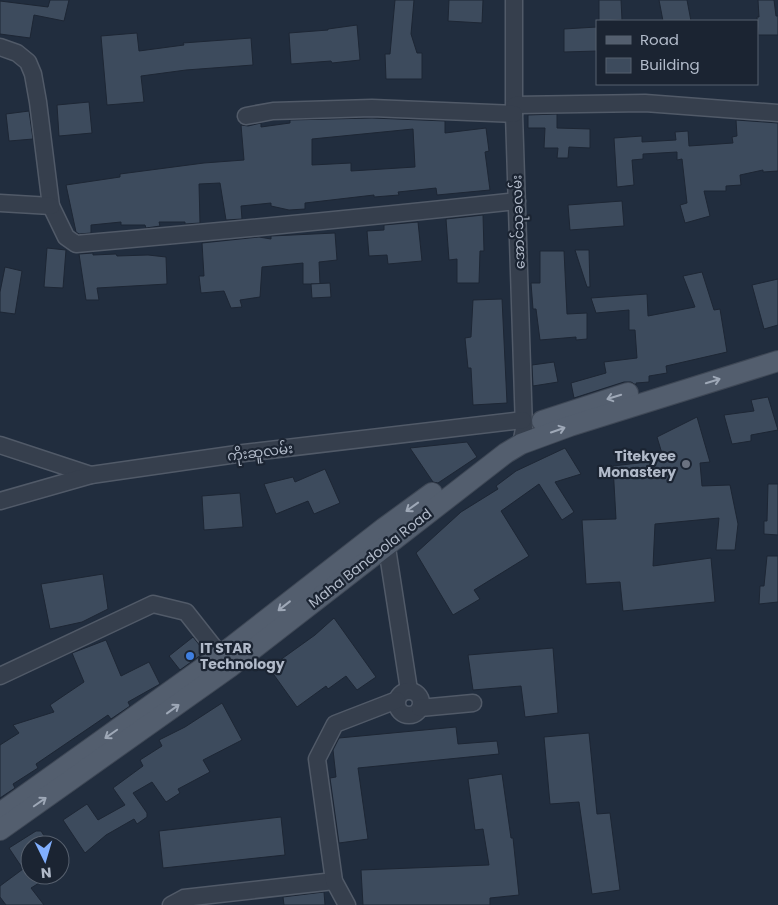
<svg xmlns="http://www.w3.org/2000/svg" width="778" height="905" font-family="Poppins,'Noto Sans Myanmar',sans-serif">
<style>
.building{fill:#3d4b5d;stroke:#1d2634;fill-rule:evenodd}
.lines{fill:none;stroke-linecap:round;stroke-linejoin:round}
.minor-casing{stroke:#515a68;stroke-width:19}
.major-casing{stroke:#3f4856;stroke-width:22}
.minor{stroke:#363f4d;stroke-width:16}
.major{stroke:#535e6e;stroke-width:20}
.oneway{stroke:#9ea8b7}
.worship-dot{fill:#6b7280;stroke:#1b2432;stroke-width:2}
.shop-dot{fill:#3f7fe0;stroke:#1b2432;stroke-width:2}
.labels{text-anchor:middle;stroke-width:4.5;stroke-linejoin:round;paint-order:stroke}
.street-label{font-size:14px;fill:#b1bac9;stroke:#1b2432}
.poi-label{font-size:14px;font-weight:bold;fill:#b1bac9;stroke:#1b2432;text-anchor:end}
</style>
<rect width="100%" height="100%" fill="#212d3e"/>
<g class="building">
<path d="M50,0H69L64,21L34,15L30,38L0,34V1L48,7Z"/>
<path d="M395,0H414L411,34L417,53H422V79H386L385,54H390Z"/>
<path d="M449,0H483L482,23L448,21Z"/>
<path d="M599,0H621L622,20L599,21Z"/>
<path d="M659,0H687L691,21H663Z"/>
<path d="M758,0H774L776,16H778V35H758L757,17H759Z"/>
<path d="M357,25L360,60L332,63L331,61L291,64L289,33L328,30V29Z"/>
<path d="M597,27V51L564,52V29Z"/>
<path d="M137,33L139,51L184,45L183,43L251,38L253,65L186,70L141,76L144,102L107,105L101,36Z"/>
<path d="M89,102L92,133L59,136L57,105Z"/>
<path d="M29,111L33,139L9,141L6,114Z"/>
<path d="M557,114V128L590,129V148L569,147L568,158H557L558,148H544L545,128H528V115Z"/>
<path d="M372,118L445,121V133L486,128L489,151L485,152L490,190L437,195L436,188L398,192L399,195L374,197V195L305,203V209L289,210L271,206V203L241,206L242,219L226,220L220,183L199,184L200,223L185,224V222H159L160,226L146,228L145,225H121V222L91,225V233L79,234L76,232L66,185L120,177V174L204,163L244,160L241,125L248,126L261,123V127L290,123V120ZM413,129L415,167L351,171V163L312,165V139Z"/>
<path d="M736,120L778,123V171L763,172V170L740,175L741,185L726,186V191H704L710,216L685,223L680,205L687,203L682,159L677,160V152L643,154V159L632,160L634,185L617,187L614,138L642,136V142L676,140L675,132L688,131L689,146L733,143L732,137L737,136Z"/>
<path d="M622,201L624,226L570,230L568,205Z"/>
<path d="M483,215L484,251H480L479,283H457V259L449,260L446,219Z"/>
<path d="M418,222L422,261L388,264L387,255L369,256L367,231L384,230V225Z"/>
<path d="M335,233L337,260L319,262L320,284H303V263L262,267L260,297L240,300L242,307L231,308L224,291L201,293L199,276H204L202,243L259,237L271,239V236Z"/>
<path d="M47,248L66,250L63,288L44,287Z"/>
<path d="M575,250H589L590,287H587Z"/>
<path d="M540,251H564L567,314L587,313V339L576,340V337L540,340L536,309H533L531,283H540Z"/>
<path d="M93,253V255L116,254L117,256L148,255L166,257L167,284L97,288L99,300H86L79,254Z"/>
<path d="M5,267L22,271L15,314L0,312V292Z"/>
<path d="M702,272L714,310L720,309L727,352L666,366L667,373L649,376V382L636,383V385L631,382H624L574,398L571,383L606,373L604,362L637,358L635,330H629V310L596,313L591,298L647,294L648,316L695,307L683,276Z"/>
<path d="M778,279V325L764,329L752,285Z"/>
<path d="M330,283L331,297L312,298L311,284Z"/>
<path d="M502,299L507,403L473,405L471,368H468L465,338L471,337L473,300Z"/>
<path d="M554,362L558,382L533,386L532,365Z"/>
<path d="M768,397L778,430L751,435V441L732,444L724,415L754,411L751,400Z"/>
<path d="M697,417L710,462L700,463L702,486L730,485L738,524L735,550H716L719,518L655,524L653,566L711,558L715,602L623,611L620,582L586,584L582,520L616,519L613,466L664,460L657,437Z"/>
<path d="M467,442L477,457L438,483L433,482L410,448Z"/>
<path d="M565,448L581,474L555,482L574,512L562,520L539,484L501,511L529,556L474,590L480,599L453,615L416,553L461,512L498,489L496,486L516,471Z"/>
<path d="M325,469L340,503L314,514L308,501L276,514L264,484L293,477L295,482Z"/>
<path d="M768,484H778V535L764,534V521H767Z"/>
<path d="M240,493L243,527L204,530L202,496Z"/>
<path d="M767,556H778V602L759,604L760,586H764Z"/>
<path d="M103,574L108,609L82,622L50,629L41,584Z"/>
<path d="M334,618L376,677L357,690L346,676L328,689L326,686L297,707L269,668L315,635Z"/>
<path d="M193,637L205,652L180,670L169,656Z"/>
<path d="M106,640L121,676L149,662L160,684L128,702L130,706L111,719L108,715L36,764L38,768L13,784L15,788L0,798V745L19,733L13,725L54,712L50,705L84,682L72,653Z"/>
<path d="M553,648L558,713L525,717L521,686L473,690L468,655Z"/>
<path d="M222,703L242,740L203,760L210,772L178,789L180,793L166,802L152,782L133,793L147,813V817L137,824L134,819L106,835L85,853L63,820L87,804L98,820L125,805L113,788L143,766L140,760L162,746L159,740L185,727Z"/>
<path d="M456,727L458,744L497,741L499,754L358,768L368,839L339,843L330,778L336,777L333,750L339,738Z"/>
<path d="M589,733L597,814L610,813L620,890L592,894L579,802L550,804L544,737Z"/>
<path d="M502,774L511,838H513L519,895L490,898V905H363L361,870L489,865L483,829L475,830L468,779Z"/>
<path d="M281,817L285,855L163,868L159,831Z"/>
<path d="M36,831H41L50,845H30V875H52L31,888L44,905H6L0,897V886L23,869L9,848Z"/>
<path d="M324,892L325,905H284L283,897Z"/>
</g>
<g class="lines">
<g class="minor-casing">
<g id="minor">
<path d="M514,0V114L524,429L521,444"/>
<path d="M0,47L17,53L28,62L33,74L38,102L51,206L66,237L76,244C223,231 370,217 517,201"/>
<path d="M515,105L645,103L778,113"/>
<path d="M246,116L273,111L372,108L514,114"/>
<path d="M0,203L51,206"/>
<path d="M0,445L91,475"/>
<path d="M0,501L91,475L244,453L523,420"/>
<path d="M385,535L409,690"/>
<path d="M0,676L153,604L186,612L227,664"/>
<circle cx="409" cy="703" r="12"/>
<path d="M420,708L473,703"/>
<path d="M171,905L184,898L334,881"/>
<path d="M347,905L334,881L317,759L335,724L397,700"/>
</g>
</g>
<g class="major-casing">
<g id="major">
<path d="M542,421L628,393"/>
<path d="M0,813L221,655L384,528L432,493"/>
<path d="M0,830L230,667L506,453L521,444L570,426L778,361"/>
</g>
</g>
<use href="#minor" class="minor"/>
<use href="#major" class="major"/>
</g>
<defs><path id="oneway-shaft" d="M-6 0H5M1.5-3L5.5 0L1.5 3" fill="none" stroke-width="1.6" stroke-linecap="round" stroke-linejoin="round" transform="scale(1.25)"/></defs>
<g class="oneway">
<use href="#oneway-shaft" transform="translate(713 381) rotate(-17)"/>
<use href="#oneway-shaft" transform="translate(614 397) rotate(163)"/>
<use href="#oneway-shaft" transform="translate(558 430) rotate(-19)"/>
<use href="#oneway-shaft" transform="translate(412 507) rotate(144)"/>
<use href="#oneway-shaft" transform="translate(284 606) rotate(142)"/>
<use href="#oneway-shaft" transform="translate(173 709) rotate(-36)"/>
<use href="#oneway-shaft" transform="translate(111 734) rotate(145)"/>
<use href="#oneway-shaft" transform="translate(40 802) rotate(-35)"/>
</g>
<circle class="worship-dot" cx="686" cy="464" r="5"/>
<circle class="shop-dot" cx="190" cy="656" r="5"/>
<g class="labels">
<g class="street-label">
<text transform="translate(518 222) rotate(-92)" y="5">အောင်သုခလမ်း</text>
<text transform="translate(260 452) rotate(-7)" y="5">ကိုးဆူလမ်း</text>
<text transform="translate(370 558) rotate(-38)" y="5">Maha Bandoola Road</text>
</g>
<g class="poi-label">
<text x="676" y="461">Titekyee<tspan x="676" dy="16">Monastery</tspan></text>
<text x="200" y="653" text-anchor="start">IT STAR<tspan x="200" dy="16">Technology</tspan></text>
</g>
</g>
<rect x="596" y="20" width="162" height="65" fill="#1b2432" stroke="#57606e"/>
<rect x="606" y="36" width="25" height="8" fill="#535e6e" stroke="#57606e"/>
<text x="640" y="45" font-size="15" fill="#b1bac9">Road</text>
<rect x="606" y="58" width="25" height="15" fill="#3d4b5d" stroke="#57606e"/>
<text x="640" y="70" font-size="15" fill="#b1bac9">Building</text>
<g transform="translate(45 860) rotate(175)"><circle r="24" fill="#1b2432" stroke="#57606e"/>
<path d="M0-4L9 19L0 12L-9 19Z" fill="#81affe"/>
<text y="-8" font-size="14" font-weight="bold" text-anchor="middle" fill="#b1bac9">N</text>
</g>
</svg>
